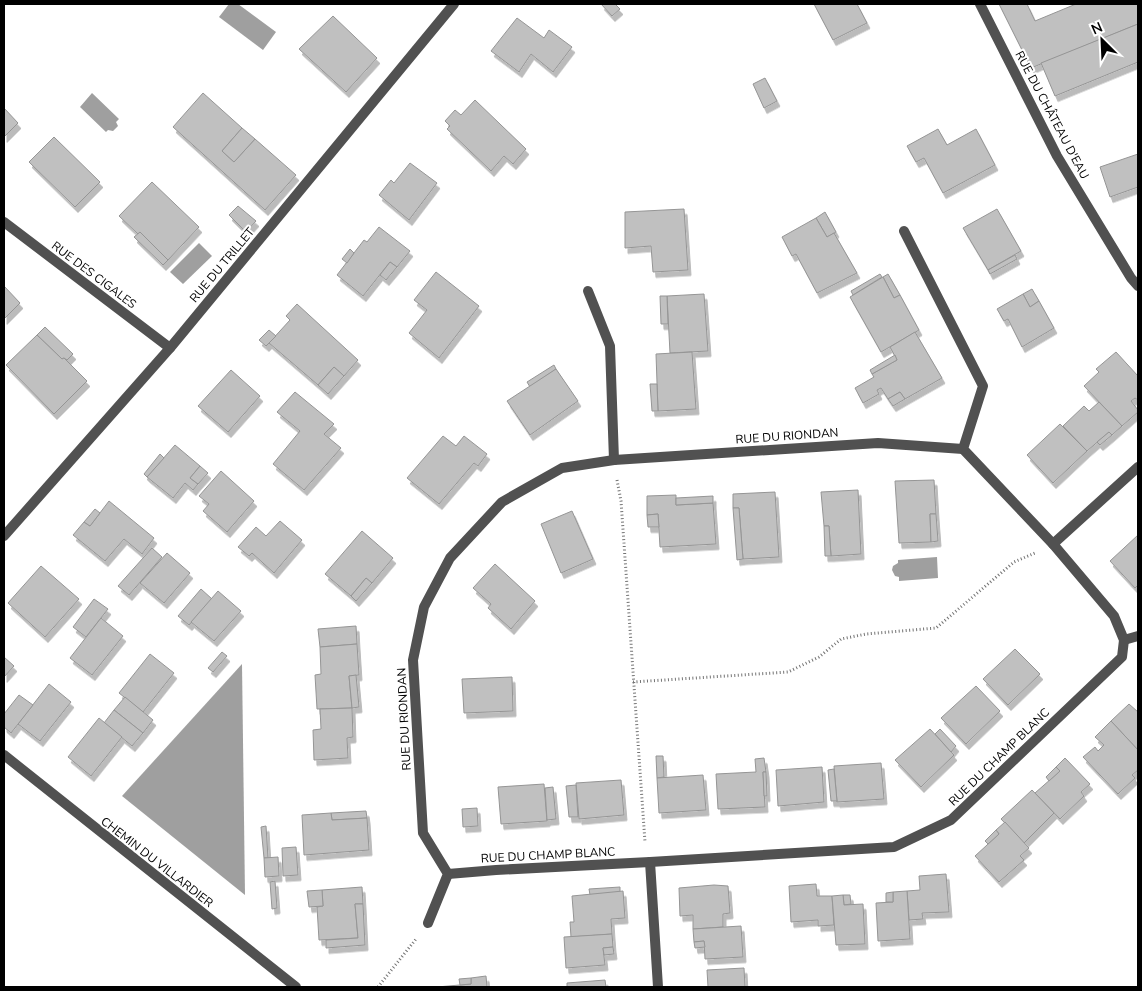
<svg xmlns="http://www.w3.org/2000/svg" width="1142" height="991" font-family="'Nunito Sans',sans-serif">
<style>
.water{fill:#9f9f9f}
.building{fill:#c0c0c0;stroke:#959595;filter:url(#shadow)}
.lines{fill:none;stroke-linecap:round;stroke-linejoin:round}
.path{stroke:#737373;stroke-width:3;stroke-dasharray:1 2.5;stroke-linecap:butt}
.street{stroke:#515151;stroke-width:10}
.labels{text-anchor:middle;stroke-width:4;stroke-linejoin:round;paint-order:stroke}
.street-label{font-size:12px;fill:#000;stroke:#fff}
</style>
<defs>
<filter id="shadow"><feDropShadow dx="3" dy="5.5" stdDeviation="0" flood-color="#0004"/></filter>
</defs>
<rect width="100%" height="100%" fill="#fff"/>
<g class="water">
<path d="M229,4H238L276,32L263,50L219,17Z"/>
<path d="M92,93L119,119L116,122L118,126L113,131L108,130L106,132L80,107Z"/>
<path d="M199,243L212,256L183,284L170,272Z"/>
<path d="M937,557L938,578L899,581V577L895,576L892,570L893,566L898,563V560Z"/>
<path d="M242,664L245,895L122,796Z"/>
</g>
<g class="building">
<path d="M601,4H615L620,9L612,16Z"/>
<path d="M814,4H857L867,23L833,40Z"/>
<path d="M999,4H1027L1035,21L1076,4H1138V24L1031,68Z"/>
<path d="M333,16L377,58L346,92L299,49Z"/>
<path d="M517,18L544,38L549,30L572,47L553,72L531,54L519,72L491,51Z"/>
<path d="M1138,24V62L1055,96L1041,63Z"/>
<path d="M765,78L777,101L764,108L753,84Z"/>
<path d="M203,93L242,128L222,151L234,162L255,139L296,175L265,210L173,127Z"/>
<path d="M475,100L526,149L513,164L504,156L491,171L447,129L450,126L445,121L455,110L461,115Z"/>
<path d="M4,108L18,123L4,137Z"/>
<path d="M242,128L255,139L234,162L222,151Z"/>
<path d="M938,129L947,145L976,129L995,165L943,193L924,158L916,162L907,146Z"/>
<path d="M54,137L100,182L75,207L29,162Z"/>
<path d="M1138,154V187L1110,197L1100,167Z"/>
<path d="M410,163L437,183L409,220L379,195L391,180L394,183Z"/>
<path d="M152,182L199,227L168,260L140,232L138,234L119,216Z"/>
<path d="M238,206L256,221L246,232L229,215Z"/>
<path d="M684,209L688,270L653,272L651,246L625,248V212Z"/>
<path d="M997,209L1021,251L988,270L963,228Z"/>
<path d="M825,212L836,232L827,237L816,218Z"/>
<path d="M816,218L827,237L834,233L857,273L817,293L796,254L792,256L782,237Z"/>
<path d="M379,227L410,251L397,267L390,262L363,296L337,275L364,240L367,242Z"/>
<path d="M140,232L168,260L163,265L134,237Z"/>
<path d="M350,249L354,253L347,263L342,259Z"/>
<path d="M1015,255L1017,259L990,274L988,270Z"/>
<path d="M390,262L397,267L386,280L380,275Z"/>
<path d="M436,272L479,306L439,358L409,333L427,310L414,300Z"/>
<path d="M880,274L882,277L853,295L851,291Z"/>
<path d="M888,274L900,295L894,298L883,277Z"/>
<path d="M883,277L894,298L900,295L919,330L881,352L850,297Z"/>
<path d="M4,286L20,303L4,319Z"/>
<path d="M1032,289L1039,301L1030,307L1023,294Z"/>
<path d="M704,294L708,351L670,353L667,296Z"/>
<path d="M1023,294L1030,307L1039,301L1054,328L1022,347L1008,319L1004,321L997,309Z"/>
<path d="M660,296H667L668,324H661Z"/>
<path d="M297,304L358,360L344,376L334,367L318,385L269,343L290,320L286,316Z"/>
<path d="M45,327L73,354L67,360L64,358L62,359L37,335Z"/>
<path d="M269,330L276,336L266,346L259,340Z"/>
<path d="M915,332L942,378L905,399L900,392L888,399L881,388L877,390L879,394L863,403L855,388L874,377L872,374L897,360L890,347Z"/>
<path d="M37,335L62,359L64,358L87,381L54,414L6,365Z"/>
<path d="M692,352L696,409L658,411L656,354Z"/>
<path d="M1116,352L1138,376V400L1135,398L1131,401L1138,410V412L1122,426L1084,386L1099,372L1096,369Z"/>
<path d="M895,355L897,360L872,374L870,370Z"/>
<path d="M554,365L556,369L530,387L527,382Z"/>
<path d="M334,367L344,376L328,394L318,385Z"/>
<path d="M556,369L578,401L530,435L507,401Z"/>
<path d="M231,370L260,396L228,432L198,406Z"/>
<path d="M650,384H657L658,411H652Z"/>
<path d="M295,392L334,424L324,434L341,448L304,490L273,464L300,431L277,412Z"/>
<path d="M900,392L905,399L893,406L888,399Z"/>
<path d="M1099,402L1122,426L1112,435L1109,432L1087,451L1063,426L1084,406L1089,411Z"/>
<path d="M1060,424L1087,451L1053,483L1027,455Z"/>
<path d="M1109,432L1112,435L1100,445L1097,442Z"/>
<path d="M443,436L456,446L464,436L487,454L478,466L474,463L439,504L407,478Z"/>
<path d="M175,445L200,466L190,478L198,484L193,490L185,483L173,498L147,477Z"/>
<path d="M160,454L164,458L147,477L144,474Z"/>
<path d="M200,466L208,473L198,484L190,478Z"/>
<path d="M221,471L254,501L227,532L203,511L209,504L199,496Z"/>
<path d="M934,480L936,514H930L931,542L899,543L895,481Z"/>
<path d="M858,490L861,554L831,556L829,526H824L821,492Z"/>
<path d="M775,492L779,557L743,559L739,508H733V494Z"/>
<path d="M676,495V505L713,503L716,544L660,547L658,514L647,515V496Z"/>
<path d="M713,496V503L676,505V498Z"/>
<path d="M109,501L154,538L142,554L124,539L105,561L73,535L84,522L90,526Z"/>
<path d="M733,508H739L743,559L737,560Z"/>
<path d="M95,509L100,513L90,526L84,522Z"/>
<path d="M572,511L593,559L561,573L541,524Z"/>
<path d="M658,514L659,527H648L647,515Z"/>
<path d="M930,514H936L938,541L931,542Z"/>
<path d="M280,521L302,540L274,573L252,553L249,556L238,547L256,527L266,536Z"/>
<path d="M824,526H829L831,556H825Z"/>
<path d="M362,531L393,558L372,583L366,578L351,596L325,574Z"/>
<path d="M1138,535V585L1135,588L1110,561Z"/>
<path d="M152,548L162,557L129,595L118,586Z"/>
<path d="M167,553L190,573L164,603L140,583Z"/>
<path d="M495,564L535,601L511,629L488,608L491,604L473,588Z"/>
<path d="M41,566L79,599L45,637L8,603Z"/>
<path d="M366,578L372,583L356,601L351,596Z"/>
<path d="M201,589L212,599L189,625L178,616Z"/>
<path d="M218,591L241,611L214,641L191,622Z"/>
<path d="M94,599L108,609L86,637L73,627Z"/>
<path d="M101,618L123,636L92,675L70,658Z"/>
<path d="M356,626L357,644L320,647L318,629Z"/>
<path d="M357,644L359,675L349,676L352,708L317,709L315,675L321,674L320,647Z"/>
<path d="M1015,649L1040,674L1008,705L983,679Z"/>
<path d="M222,652L227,656L213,672L208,668Z"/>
<path d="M150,654L174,673L143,712L119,693Z"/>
<path d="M4,657L14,666L4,677Z"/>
<path d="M356,675L359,707L352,708L349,676Z"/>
<path d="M512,677L513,711L464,713L462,679Z"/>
<path d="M49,684L71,702L40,741L18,724Z"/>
<path d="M976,686L1000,711L966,744L941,718Z"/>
<path d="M19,695L33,705L11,733L4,727V714Z"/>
<path d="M125,697L153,720L143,733L114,710Z"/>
<path d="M1129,704L1138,712V750L1111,721Z"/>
<path d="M352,708L353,737L347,738L348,758L314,760L313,730L321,729L320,709Z"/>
<path d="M114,710L143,733L132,746L104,723Z"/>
<path d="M99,718L122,737L91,776L68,757Z"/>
<path d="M1111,721L1138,750V770L1132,775L1135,778L1118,794L1083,757L1095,747L1098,751L1104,745L1095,737Z"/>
<path d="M930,729L954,755L921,787L895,760Z"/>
<path d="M940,729L956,746L951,752L935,734Z"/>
<path d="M656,756H663L664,777L657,778Z"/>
<path d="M764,758L766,772H763L765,807L718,809L716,774L756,772L755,759Z"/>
<path d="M1065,758L1090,784L1081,792L1084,796L1060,819L1035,793L1060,771L1056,767Z"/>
<path d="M881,763L884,799L837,802L834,766Z"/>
<path d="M822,767L824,802L778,806L776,770Z"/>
<path d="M1056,767L1060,771L1049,781L1046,777Z"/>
<path d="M834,769L837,801H831L828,770Z"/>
<path d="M763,772H766L767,796H764Z"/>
<path d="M703,775L706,810L659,813L657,778Z"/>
<path d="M621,780L624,815L579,819L576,783Z"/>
<path d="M544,784L547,821L501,824L498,787Z"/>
<path d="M576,785L578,817H569L566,786Z"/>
<path d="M553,787L556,819L547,820L545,788Z"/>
<path d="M1032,790L1054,813L1024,843L1001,819Z"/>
<path d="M477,808L478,826L463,827L462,809Z"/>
<path d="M366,811L367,818L332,820L331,813Z"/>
<path d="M331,813L332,820L367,818L369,850L304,855L302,815Z"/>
<path d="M1005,822L1029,848L1020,856L1024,860L999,882L975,856L999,834L996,830Z"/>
<path d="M266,826L268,858H264L261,827Z"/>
<path d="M996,830L999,834L988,844L985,841Z"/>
<path d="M296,847L298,875L283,876L282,848Z"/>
<path d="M278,857L279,876L265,877L264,858Z"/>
<path d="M946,874L949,912L922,913L923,919L909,920L907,891L920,890L919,876Z"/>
<path d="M275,881L277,908L272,909L270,882Z"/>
<path d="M816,884L817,896H832L834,925L818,926V920L791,922L789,886Z"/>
<path d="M714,885L728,886L730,913L723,914V927L693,929V915L680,916L679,888Z"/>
<path d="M362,887L363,904H355L358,938L319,940L317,907L323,906L322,890Z"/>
<path d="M620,887V892L590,895L589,889Z"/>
<path d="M322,890L323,906L309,907L307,891Z"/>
<path d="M623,891L625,918L611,919L612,934L571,937L570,922H574L572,896Z"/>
<path d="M907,891L910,939L878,941L876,903L893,902V892Z"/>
<path d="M893,892V902H886V893Z"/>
<path d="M843,895H850L851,904L844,905Z"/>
<path d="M843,895L844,905L863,904L865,944L836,945L832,896Z"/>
<path d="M355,904H363L365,945L326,948V940L358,938Z"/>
<path d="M741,926L743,957L705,959L704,941L694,942L693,929Z"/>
<path d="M612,934L613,947L603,948L605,965L566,968L564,937Z"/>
<path d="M704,941L705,947L695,948L694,942Z"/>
<path d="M613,947L614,954L604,955L603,948Z"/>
<path d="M744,968L745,987H708L707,970Z"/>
<path d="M486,976L487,987H437L471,984V978Z"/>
<path d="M471,978V984L460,985L459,979Z"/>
<path d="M605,980L606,987H567V983Z"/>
</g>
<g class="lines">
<g class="path">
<path d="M617,480L621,501L645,842"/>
<path d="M633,682L788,672L819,657L841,639L866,634L936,628L1014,562L1035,553"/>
<path d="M378,987L416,939"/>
</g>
<g class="street">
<path d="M980,4L1057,156L1131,278L1138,286"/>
<path d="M4,222L170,348"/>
<path d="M904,231L983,386L963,449L1053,544"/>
<path d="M588,291L610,346L614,460"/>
<path d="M4,536L170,348L454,4"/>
<path d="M1124,640L1138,636"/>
<path d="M4,755L296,987"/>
<path d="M650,862L658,987"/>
<path d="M448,874L496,870L650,862L894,847L951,820L1122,657L1124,640L1114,616L1053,544L1138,467"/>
<path d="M428,923L448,874L423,833L413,660L424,607L450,558L502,502L562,468L614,460L878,443L963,449"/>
</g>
</g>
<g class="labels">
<g class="street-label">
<text transform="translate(1052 115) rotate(62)" y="4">RUE DU CHÂTEAU D'EAU</text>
<text transform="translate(222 265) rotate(-50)" y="4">RUE DU TRILLET</text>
<text transform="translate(94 275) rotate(37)" y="4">RUE DES CIGALES</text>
<text transform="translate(787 436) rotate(-4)" y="4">RUE DU RIONDAN</text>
<text transform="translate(404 719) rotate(-93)" y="4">RUE DU RIONDAN</text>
<text transform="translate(999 757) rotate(-44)" y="4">RUE DU CHAMP BLANC</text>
<text transform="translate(548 855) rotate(-3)" y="4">RUE DU CHAMP BLANC</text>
<text transform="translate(157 862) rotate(38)" y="4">CHEMIN DU VILLARDIER</text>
</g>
</g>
<rect width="1142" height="991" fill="none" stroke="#000000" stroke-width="10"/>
<g transform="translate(1102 40) rotate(336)" stroke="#ffffff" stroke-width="4" paint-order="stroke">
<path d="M0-4L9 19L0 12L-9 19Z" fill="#000000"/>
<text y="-8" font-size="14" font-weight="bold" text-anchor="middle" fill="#000000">N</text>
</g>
</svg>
